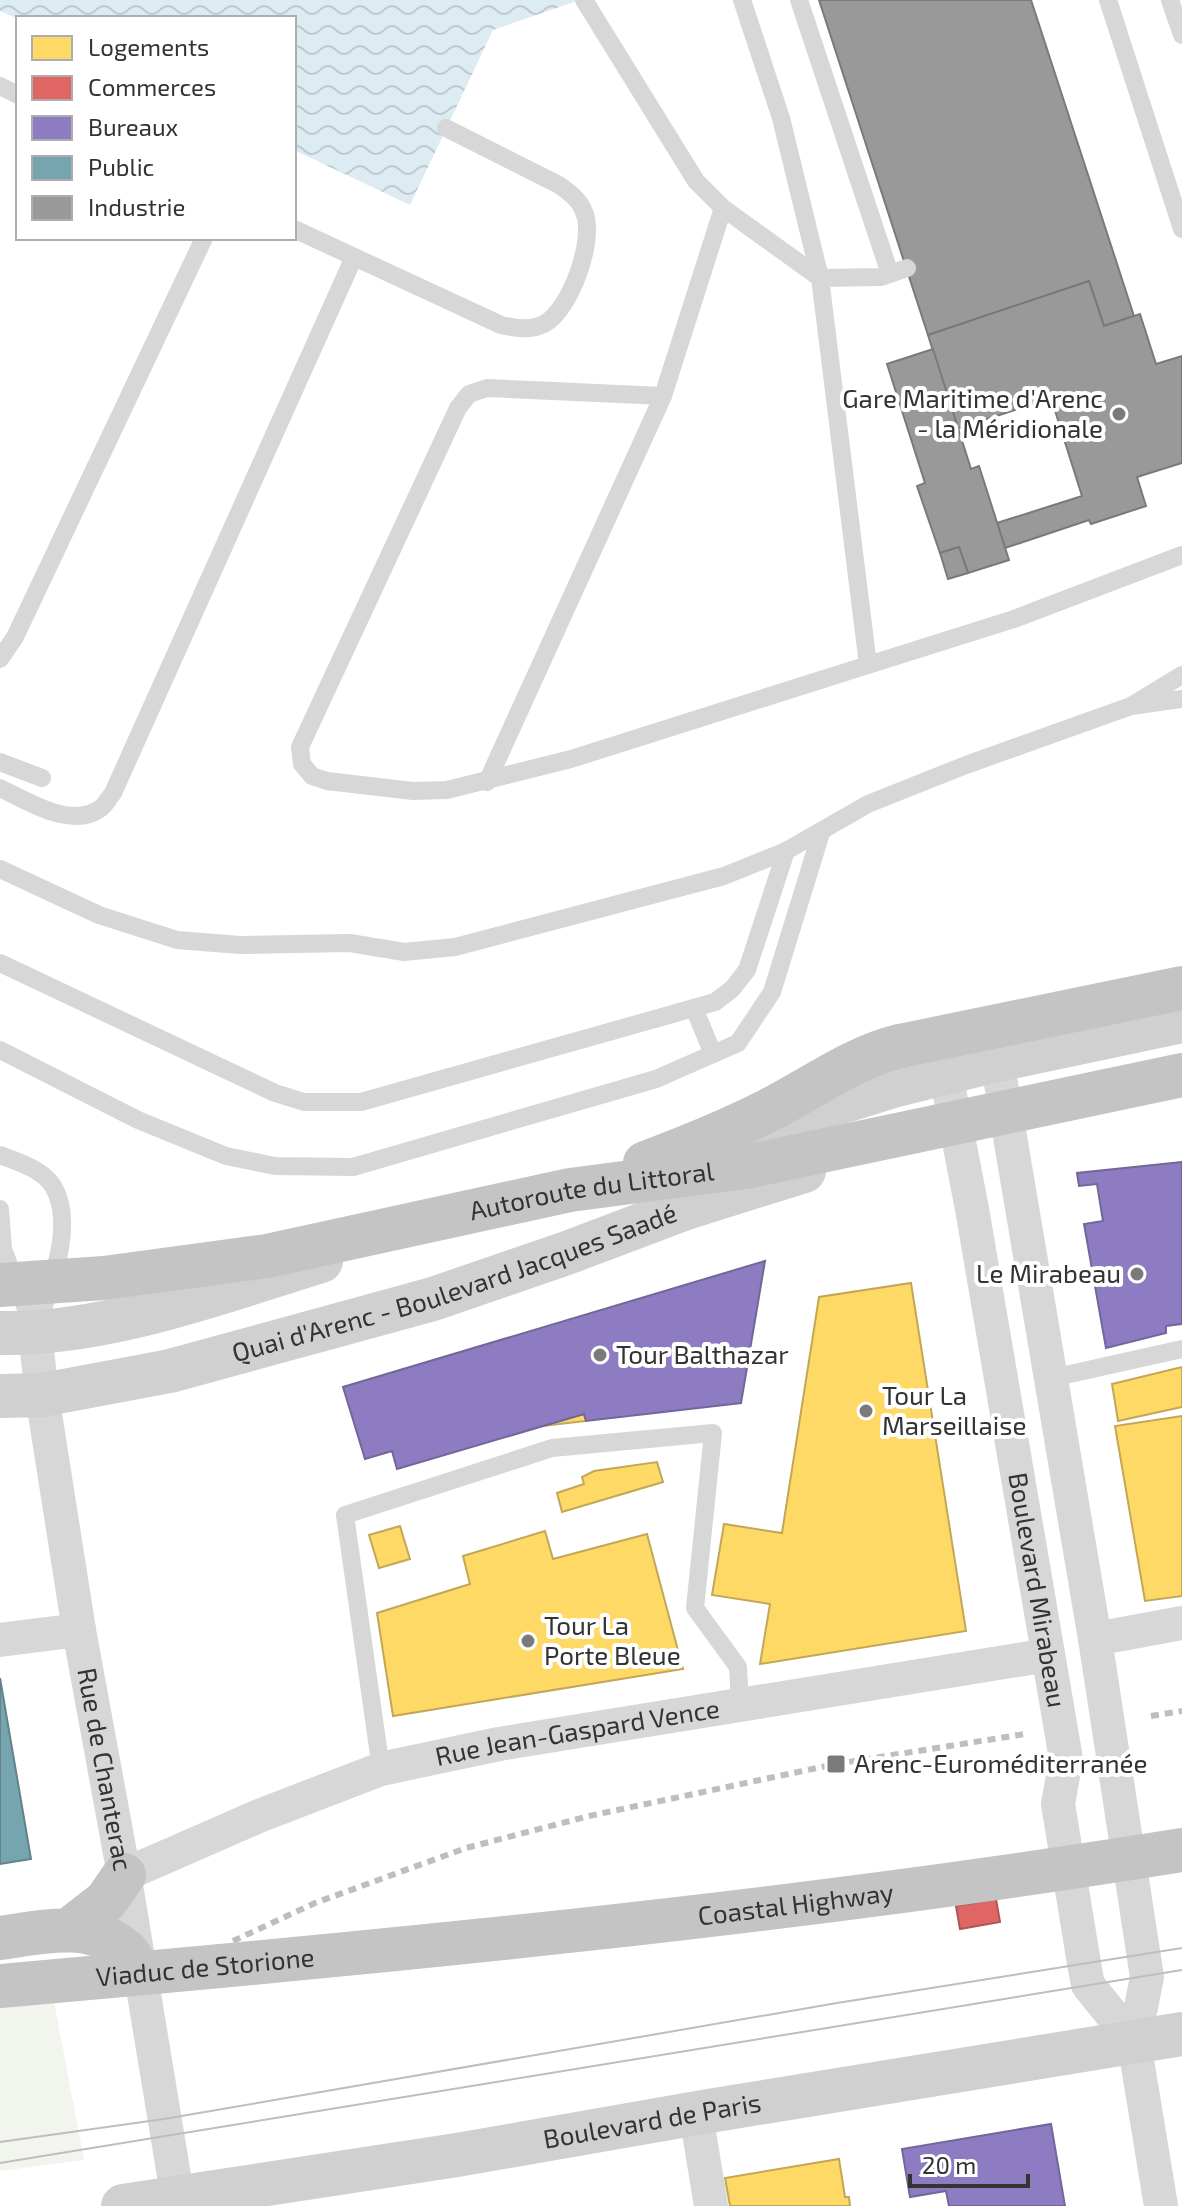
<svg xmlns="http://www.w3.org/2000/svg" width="1182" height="2206" font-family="'Exo 2',sans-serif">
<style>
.grass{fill:#f1f5ed}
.water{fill:url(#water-waves)}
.homes{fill:#ffd966;stroke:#c2a757;stroke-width:2}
.shops{fill:#e06666;stroke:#ac5757;stroke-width:2}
.offices{fill:#8e7cc3;stroke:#736698;stroke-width:2}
.public{fill:#76a5af;stroke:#62838a;stroke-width:2}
.industry{fill:#999;stroke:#7a7a7a;stroke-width:2}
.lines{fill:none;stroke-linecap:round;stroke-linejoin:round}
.lane{stroke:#d7d7d7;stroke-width:18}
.street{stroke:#d7d7d7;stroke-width:34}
.secondary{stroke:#d0d0d0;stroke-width:44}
.highway{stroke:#c4c4c4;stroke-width:44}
.tram{stroke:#bebebe;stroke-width:2}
.rail{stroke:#bebebe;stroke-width:6;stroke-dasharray:8 6;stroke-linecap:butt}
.highway-bridge{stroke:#c4c4c4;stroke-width:44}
.poi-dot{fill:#7a7a7a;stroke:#fff;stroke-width:3}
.labels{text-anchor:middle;stroke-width:8;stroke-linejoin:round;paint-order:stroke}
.poi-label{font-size:26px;fill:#333;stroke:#fff;text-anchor:start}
.street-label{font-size:26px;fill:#333;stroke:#fff}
</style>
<defs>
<pattern id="water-waves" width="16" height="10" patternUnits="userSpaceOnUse" patternTransform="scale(2)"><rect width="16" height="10" fill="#ddebf3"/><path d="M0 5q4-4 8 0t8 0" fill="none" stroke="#becad1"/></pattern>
</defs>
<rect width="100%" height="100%" fill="#fff"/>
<path class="grass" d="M47,1965L84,2160L0,2171V1979Z"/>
<path class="water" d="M0,0H580L493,30L410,205L294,150V18L18,19L0,11Z"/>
<g class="homes">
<path d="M911,1283L966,1631L760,1664L770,1604L712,1595L724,1524L782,1533L819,1297Z"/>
<path d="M1182,1367V1407L1118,1421L1112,1384Z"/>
<path d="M584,1414L586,1421L542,1426Z"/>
<path d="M1182,1416V1596L1145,1601L1115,1426Z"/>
<path d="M657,1462L663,1482L562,1512L557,1493L584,1484L582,1477L594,1471Z"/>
<path d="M400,1526L410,1559L379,1568L369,1535Z"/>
<path d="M545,1531L553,1559L647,1534L683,1669L393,1716L377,1613L470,1584L463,1556Z"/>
<path d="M839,2159L845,2197H849L850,2206H730L725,2178Z"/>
</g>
<path class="shops" d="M996,1899L1000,1922L960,1929L956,1906Z"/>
<g class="offices">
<path d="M1182,1162V1324L1166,1326V1333L1106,1348L1084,1224L1103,1221L1097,1184L1079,1186L1077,1173Z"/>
<path d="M765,1261L741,1403L586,1421L584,1414L397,1469L392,1451L365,1459L343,1387Z"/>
<path d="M1051,2124L1065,2206H949L946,2191L910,2197L902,2149Z"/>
</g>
<path class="public" d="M0,1678L31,1859L0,1864Z"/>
<g class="industry">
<path d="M819,0H1031L1134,316L1104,326L1089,281L928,335Z"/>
<path d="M1089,281L1104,326L1140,314L1156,364L1182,356V463L1137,477L1146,506L1091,524L1089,520L1005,548L997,523L1082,496L1051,398L957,429L928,335Z"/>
<path d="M933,349L971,469L979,466L1009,560L968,573L959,547L940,553L917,486L925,483L887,364Z"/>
<path d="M959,547L968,573L948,579L940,553Z"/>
</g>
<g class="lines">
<g class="lane">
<path d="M584,0L696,181L723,208L820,278L868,665L1014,619L1182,555"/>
<path d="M742,0L781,118L820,278L881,277L907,268"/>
<path d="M799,0L890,274"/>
<path d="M1108,0L1182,229"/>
<path d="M1170,0L1182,35"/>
<path d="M0,86L18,95"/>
<path d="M723,208L663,396L487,388L469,394L458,408L300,747L302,764L312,776L327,781L413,791L447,790L571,759L868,665"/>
<path d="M294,229L501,325C515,328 530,331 544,324C570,311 596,239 584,212C580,200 569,192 559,185L446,128"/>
<path d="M0,659L15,637L204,238"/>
<path d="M1182,675L1131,706L1182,699"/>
<path d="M0,762L42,778"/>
<path d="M487,782L663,396"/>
<path d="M0,788C27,801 72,830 101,808C105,805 109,798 113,793L354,257"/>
<path d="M0,869L99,915L177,940L240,945L350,943L404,952L455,947L724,876L786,851L868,804L966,765L1131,706"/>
<path d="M0,963L275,1093L304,1102H361L715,1002L732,989L747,970L786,851"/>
<path d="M694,1008L713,1054"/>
<path d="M0,1050L138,1120L226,1156L275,1166L353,1167L656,1079L738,1043L772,992L821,833"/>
<path d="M0,1155C18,1162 42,1169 53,1186C77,1226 48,1290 36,1331"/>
<path d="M0,1209L3,1249L35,1332"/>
<path d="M1052,1378L1182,1349"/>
<path d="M381,1769L345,1515L552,1448L713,1433L695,1608L738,1667L740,1705"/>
</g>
<g class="street">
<path d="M997,1060L1095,1639L1147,1977L1134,2042L1161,2206"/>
<path id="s1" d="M946,1074L972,1209L1066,1759L1058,1804L1084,1963L1088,1985L1134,2042"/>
<path id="s2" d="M35,1333L42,1395L79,1630L127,1891L179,2206"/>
<path d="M1095,1639L1182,1623"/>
<path d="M0,1640L79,1630"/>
<path id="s3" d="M124,1875L259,1816L381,1769L499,1744L1048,1655"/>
<path d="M696,2114L711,2206"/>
</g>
<g class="secondary">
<path d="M758,1128L893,1086L997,1060L1182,1021"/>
<path d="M0,1333C106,1335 221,1292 321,1261"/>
<path id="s4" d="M0,1396L42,1395L170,1371L433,1299L564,1254L686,1208L804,1171"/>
<path id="s5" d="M123,2206L457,2155L709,2111L1182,2034"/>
</g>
<g class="highway">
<path d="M900,1046L1182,988"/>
<path d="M70,1929L106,1901L124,1875"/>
<path d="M0,1938C42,1932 91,1919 127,1952C132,1957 136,1967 140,1973"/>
</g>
<g class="tram">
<path d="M0,2142L164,2119L837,2003L1182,1948"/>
<path d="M0,2163L1182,1970"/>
</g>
<g class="rail">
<path d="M1151,1716L1182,1711"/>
<path d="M233,1941L315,1903L466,1848L589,1816L836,1764L1025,1734"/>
</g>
<g class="highway-bridge">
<path d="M645,1163C688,1147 730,1130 771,1109C814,1087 854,1057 900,1046"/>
<path id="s6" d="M0,1285L104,1278L267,1256L570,1190L745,1167L1182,1075"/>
<path id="s7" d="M0,1986C395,1951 791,1913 1182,1850"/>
</g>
</g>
<g class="poi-dot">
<circle cx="1119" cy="414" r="8"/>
<circle cx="1137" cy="1274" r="8"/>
<circle cx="600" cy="1355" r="8"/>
<circle cx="866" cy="1411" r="8"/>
<circle cx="528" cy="1641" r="8"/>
<rect x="826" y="1754" width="20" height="20" rx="4"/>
</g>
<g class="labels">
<g class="poi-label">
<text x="1103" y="408" text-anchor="end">Gare Maritime d'Arenc<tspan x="1103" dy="30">- la Méridionale</tspan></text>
<text x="1121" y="1283" text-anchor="end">Le Mirabeau</text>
<text x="616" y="1364">Tour Balthazar</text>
<text x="882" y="1405">Tour La<tspan x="882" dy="30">Marseillaise</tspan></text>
<text x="544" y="1635">Tour La<tspan x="544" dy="30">Porte Bleue</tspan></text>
<text x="854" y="1773">Arenc-Euroméditerranée</text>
</g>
<g class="street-label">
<text dy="9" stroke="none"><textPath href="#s6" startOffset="600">Autoroute du Littoral</textPath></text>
<text dy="9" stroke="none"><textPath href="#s4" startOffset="470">Quai d'Arenc - Boulevard Jacques Saadé</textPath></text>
<text dy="9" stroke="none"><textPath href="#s1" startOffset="524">Boulevard Mirabeau</textPath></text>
<text dy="9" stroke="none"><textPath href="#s3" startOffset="478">Rue Jean-Gaspard Vence</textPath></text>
<text dy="9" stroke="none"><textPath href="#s2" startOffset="442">Rue de Chanterac</textPath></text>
<text dy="9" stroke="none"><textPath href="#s7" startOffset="800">Coastal Highway</textPath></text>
<text dy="9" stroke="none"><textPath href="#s7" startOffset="206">Viaduc de Storione</textPath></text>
<text dy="9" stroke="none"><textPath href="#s5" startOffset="536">Boulevard de Paris</textPath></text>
</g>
</g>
<rect x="16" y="16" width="280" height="224" fill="#ffffff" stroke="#adadad" stroke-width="2"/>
<rect x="32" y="36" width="40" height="24" fill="#ffd966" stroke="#adadad" stroke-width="2"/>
<text x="88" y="56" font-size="24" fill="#333333">Logements</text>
<rect x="32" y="76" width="40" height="24" fill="#e06666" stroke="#adadad" stroke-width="2"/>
<text x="88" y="96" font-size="24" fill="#333333">Commerces</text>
<rect x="32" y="116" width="40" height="24" fill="#8e7cc3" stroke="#adadad" stroke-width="2"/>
<text x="88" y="136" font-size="24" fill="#333333">Bureaux</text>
<rect x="32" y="156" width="40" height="24" fill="#76a5af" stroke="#adadad" stroke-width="2"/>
<text x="88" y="176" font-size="24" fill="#333333">Public</text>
<rect x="32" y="196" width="40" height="24" fill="#999999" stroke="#adadad" stroke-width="2"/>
<text x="88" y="216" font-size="24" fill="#333333">Industrie</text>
<path d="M910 2174v12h118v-12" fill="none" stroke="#333333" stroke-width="4"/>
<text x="922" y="2174" font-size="24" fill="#333333" stroke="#ffffff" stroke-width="6" paint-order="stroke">20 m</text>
</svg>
